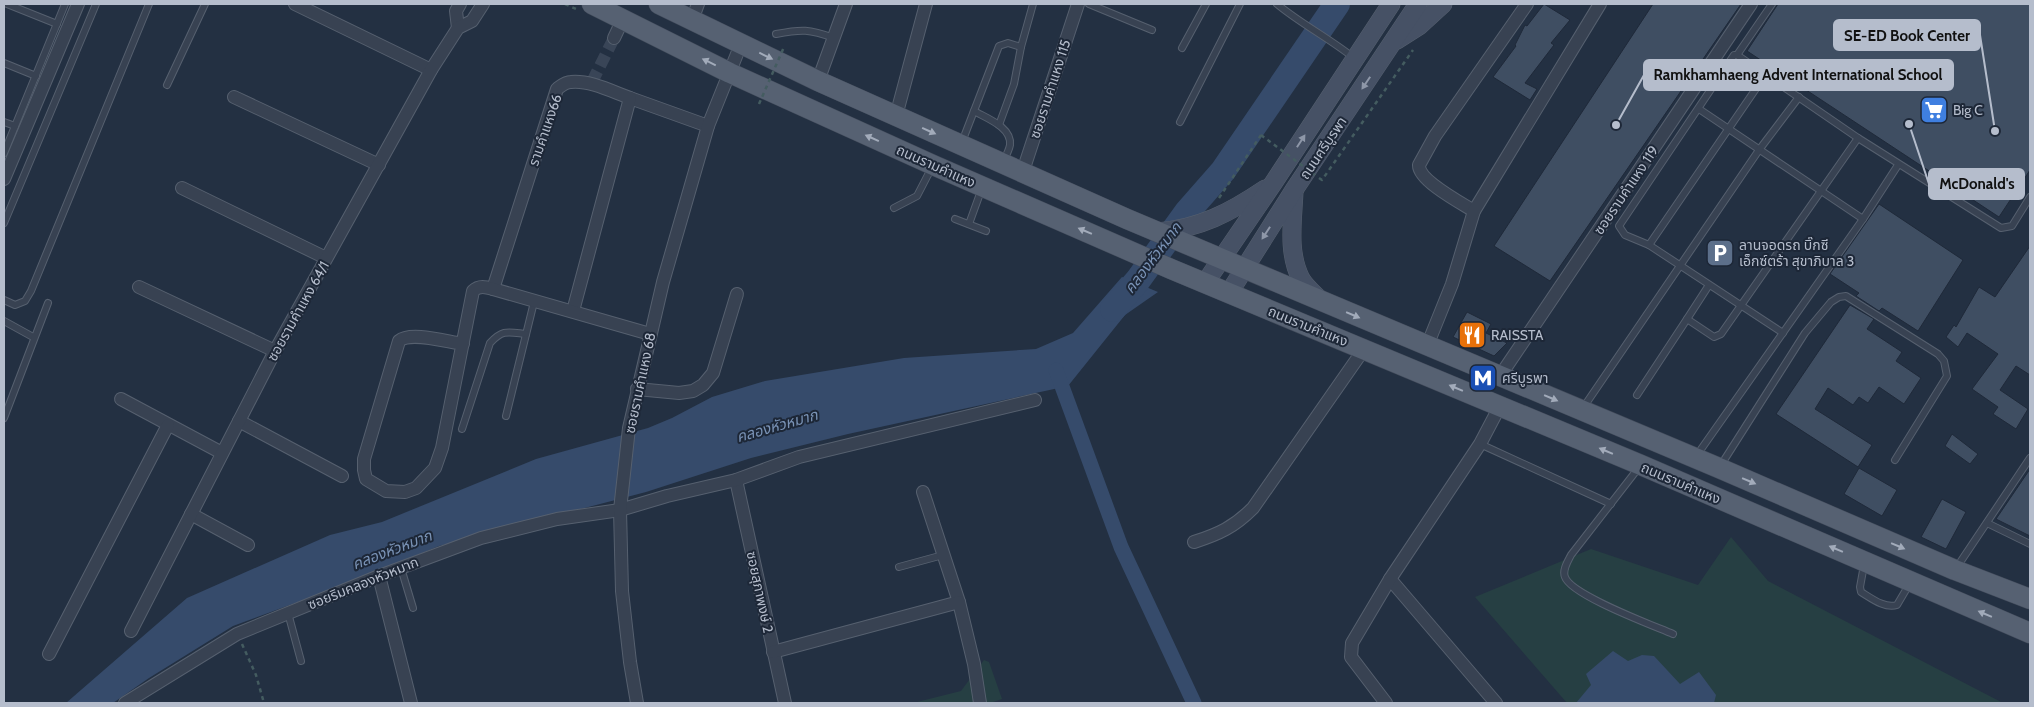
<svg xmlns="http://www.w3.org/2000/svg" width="2034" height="707" font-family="Cabin,'Noto Sans Thai',sans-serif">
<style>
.green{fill:#263f43}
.water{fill:#364b6b}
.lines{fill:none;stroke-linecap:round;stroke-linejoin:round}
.canal{stroke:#364b6b;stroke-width:15}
.river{stroke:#364b6b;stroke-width:26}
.building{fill:#3f4e62;stroke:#1f2939}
.street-tunnel{stroke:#394557;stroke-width:12;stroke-dasharray:12 6;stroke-linecap:butt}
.lane-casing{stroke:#56606f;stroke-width:8}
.street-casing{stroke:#56606f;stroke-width:14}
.secondary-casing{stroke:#56606f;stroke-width:19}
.primary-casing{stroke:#424b5b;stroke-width:21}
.path{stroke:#445c60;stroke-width:2.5;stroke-dasharray:4 4;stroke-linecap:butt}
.lane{stroke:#384252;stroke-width:6}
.street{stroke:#384252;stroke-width:12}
.secondary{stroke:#465165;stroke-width:18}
.primary{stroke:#566172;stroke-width:20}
.path-bridge{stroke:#445c60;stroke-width:2.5;stroke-dasharray:4 4;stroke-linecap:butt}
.oneway{fill:#a2abba}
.oneway2{fill:#8e97a8}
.labels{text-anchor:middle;stroke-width:4;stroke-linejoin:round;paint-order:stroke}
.street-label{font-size:14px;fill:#b5bdcc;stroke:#1d2737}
.poi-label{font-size:14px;fill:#b5bdcc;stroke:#1d2737;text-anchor:start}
.water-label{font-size:15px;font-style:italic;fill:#7a93b6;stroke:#1d2737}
.leader{fill:none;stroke:#b5bdcc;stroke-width:2}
.callout-dot{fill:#b5bdcc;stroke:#1d2737;stroke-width:2}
.callout{fill:#b5bdcc;stroke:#b5bdcc;stroke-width:2}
.callout-label{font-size:15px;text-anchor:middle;font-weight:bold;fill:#111}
</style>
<rect width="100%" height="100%" fill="#233042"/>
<g class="green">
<path d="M1731,537L1768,581L2003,703H1567L1475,597L1591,549L1698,585Z"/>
<path d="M984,660L989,662L1002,699L990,703H913L961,691Z"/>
</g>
<g class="water">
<path d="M1122,277L1158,292L1125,315L1068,386L848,434L751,458L646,492L439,546L360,579L233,626L149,678L113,703H66L187,598L330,535L382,522L536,459L648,428L672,418L712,397L765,381L904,358L1036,349L1073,333Z"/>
<path d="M1613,651L1628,661L1642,655L1654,656L1680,684L1699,672L1716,695L1714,703H1576L1591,685L1586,674Z"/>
</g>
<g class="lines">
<path class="canal" d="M1056,370L1121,547L1194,703"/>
<path class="river" d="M1113,309L1138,280L1187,212L1223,171L1337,4"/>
</g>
<g class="building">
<path d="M1544,4L1570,20L1551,43L1554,45L1525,83L1537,89L1530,100L1493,77L1516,46L1515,45L1525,25L1527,26Z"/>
<path d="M1653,4H1741L1550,281L1494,246Z"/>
<path d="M1778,4H2030V170L1999,217L1747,51Z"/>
<path d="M1879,204L1963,260L1918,331L1882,308L1879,311L1856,296L1859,293L1830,274Z"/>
<path d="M2030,246V375L2016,366L2000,390L2028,409L2016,429L1993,414L1998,407L1972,389L1998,354L1967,333L1958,347L1946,337L1954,325L1956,327L1979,287L1995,297Z"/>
<path d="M1850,305L1874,319L1867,329L1902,352L1896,361L1921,378L1904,404L1879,387L1868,403L1859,397L1853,405L1828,388L1815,409L1872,445L1858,467L1776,414Z"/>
<path d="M1467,312L1491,324L1486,333L1507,343L1494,356L1453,337Z"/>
<path d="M1952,434L1978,454L1970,464L1945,446Z"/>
<path d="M1859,468L1897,490L1882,516L1844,494Z"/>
<path d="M2030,469V536L1996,519Z"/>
<path d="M1942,499L1966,512L1946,549L1921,537Z"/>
</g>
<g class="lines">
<path class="street-tunnel" d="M592,82L614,38"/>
<g class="lane-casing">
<g id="lane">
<path d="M7,4L57,24"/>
<path d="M1089,4L1152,30"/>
<path d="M1277,4C1301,24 1329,38 1354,58"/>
<path d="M776,34C802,29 809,29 834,38"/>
<path d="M1182,48L1206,4"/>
<path d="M1737,55L1772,4"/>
<path d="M4,63L36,76"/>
<path d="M167,85L205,4"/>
<path d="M1699,109L1863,219"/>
<path d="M974,111C986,118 1012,127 1010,145C1009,150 1006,156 1004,160"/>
<path d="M4,122L15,126"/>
<path d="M1180,122L1240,4"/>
<path d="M999,125L1014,84L1021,47L1033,4"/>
<path d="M962,142L999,46L1008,43L1021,47"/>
<path d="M4,153L65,4"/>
<path d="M894,208L917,196L932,167"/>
<path d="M955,219L986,231"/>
<path d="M4,223L96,4"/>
<path d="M969,224L982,188"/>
<path d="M1649,245L1766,74"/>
<path d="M4,300L15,305L25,301L31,291L149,4"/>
<path d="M1687,319L1709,285"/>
<path d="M4,321L33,337"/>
<path d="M1783,333L1649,245L1625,235L1619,226L1734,55H1737L1858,138"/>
<path d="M1637,395L1687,319L1714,337L1721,334L1858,138L2001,228L2012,226L2030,197"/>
<path d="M1583,408L1759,150L1799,97"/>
<path d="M506,416L534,302"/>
<path d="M4,418L48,303"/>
<path d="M462,429L490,343C503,329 508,332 526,334"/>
<path d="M1480,444L1611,504"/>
<path d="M1697,455L1863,219L1898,165"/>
<path d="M1721,465L1805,333L1831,302L1839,297L1846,296L1938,354L1944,361L1947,376L1895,460"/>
<path d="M1640,466L1571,555C1568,561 1562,570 1565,577C1571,595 1652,625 1673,634"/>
<path d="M1987,523L2030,544"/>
<path d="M1864,565L1860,587L1861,592C1871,598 1885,609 1897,605L1910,583"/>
<path d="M899,567L943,555"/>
<path d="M1957,567L2030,458"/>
<path d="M401,568L413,608"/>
<path d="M288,613L301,661"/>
</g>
</g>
<g class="street-casing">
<g id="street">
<path d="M295,4L431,70"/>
<path d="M692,20L698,4"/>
<path d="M458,28L456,11L460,4"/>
<path d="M614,38L623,19"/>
<path d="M818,81L846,4"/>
<path d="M234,97L379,165"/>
<path d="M630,98L708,126"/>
<path d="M896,116L926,4"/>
<path d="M1022,174L1078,4"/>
<path d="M4,179L78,4"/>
<path d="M182,188L326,258"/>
<path d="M1474,211C1461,203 1418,180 1419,165L1435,136L1527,4"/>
<path d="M139,287L275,351"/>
<path d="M493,289L557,89C561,86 565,82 571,82C590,80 613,92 630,98L573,311"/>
<path d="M463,344C447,342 411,331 399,341L364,459V470L366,479L386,491L405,492L416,488L435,468L442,448L473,291C479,285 486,287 493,289L650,334"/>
<path d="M1427,346L1452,284L1474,211L1600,4"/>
<path d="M1500,376L1751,4"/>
<path d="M637,389L679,393L693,391L703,385L713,373L737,294"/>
<path d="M121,399L222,453"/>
<path d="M239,421L342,476"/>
<path d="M736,480L785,703"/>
<path d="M923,492L959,602"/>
<path d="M191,514L248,545"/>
<path d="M1194,542C1219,534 1234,527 1253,508L1364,349"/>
<path d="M379,576L411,703"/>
<path d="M1390,579L1496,703"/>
<path d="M131,631L275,351L431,70L458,28L472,21L483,4"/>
<path d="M773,652L959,602L974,664L980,703"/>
<path d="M49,654L168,425"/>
<path d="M125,703L237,634L379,576L481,538L557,519L620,510L667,496L736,480L799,457L1035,400"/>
<path d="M637,703L630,662L622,591L620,510L629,428L663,282L708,126L741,44"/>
<path d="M1386,703L1351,657L1352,643L1390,579L1480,444L1500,406"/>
</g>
</g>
<g class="secondary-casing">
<g id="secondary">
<path d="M1397,40L1419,26L1443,4"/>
<path d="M1294,191C1293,220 1287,252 1301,279C1305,286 1313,293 1319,299"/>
<path d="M1157,232C1199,229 1231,212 1265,189"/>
<path d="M1205,283L1274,182L1391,4"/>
<path d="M1229,293L1294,190L1418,4"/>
</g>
</g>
<g class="primary-casing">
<g id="primary">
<path d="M592,4L730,73L933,165L1171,269L1641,465L2030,633"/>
<path d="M659,4L818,81L1127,219L1719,468L1955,570L2030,599"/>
</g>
</g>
<g class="path">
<path d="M565,4L576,9"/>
<path d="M1319,178L1322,180L1413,50"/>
<path d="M1219,198L1261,135"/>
<path d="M242,644L256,675L264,703"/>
</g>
<use href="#lane" class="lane"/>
<use href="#street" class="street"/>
<use href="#secondary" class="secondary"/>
<use href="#primary" class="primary"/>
<g class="path-bridge">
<path d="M759,104L784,47"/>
<path d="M1261,135L1315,175"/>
</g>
</g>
<defs><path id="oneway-solid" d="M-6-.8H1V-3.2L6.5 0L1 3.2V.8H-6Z" transform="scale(1.25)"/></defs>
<g class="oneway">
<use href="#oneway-solid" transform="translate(766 56) rotate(26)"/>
<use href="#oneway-solid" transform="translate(709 62) rotate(-154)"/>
<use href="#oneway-solid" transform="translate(929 131) rotate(24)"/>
<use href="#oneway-solid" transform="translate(872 138) rotate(-156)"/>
<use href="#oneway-solid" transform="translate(1085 231) rotate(-157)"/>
<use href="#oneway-solid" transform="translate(1353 315) rotate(23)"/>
<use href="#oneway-solid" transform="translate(1456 388) rotate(-157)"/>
<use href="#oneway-solid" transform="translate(1551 398) rotate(23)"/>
<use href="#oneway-solid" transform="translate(1606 451) rotate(-157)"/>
<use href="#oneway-solid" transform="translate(1749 481) rotate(23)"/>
<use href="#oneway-solid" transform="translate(1898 546) rotate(23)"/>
<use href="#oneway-solid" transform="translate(1836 549) rotate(-157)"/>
<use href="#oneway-solid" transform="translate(1985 614) rotate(-157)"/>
</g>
<g class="oneway2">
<use href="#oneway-solid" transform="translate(1366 83) rotate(124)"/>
<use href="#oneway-solid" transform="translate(1301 141) rotate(-57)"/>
<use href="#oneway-solid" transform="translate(1266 233) rotate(123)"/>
</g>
<defs>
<g id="supermarket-square" transform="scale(1.4375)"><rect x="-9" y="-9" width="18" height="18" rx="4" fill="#3f7fe0" stroke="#1d2737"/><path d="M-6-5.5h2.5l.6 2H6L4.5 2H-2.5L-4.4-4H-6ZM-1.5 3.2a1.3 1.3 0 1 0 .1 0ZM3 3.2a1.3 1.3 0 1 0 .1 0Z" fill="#fff"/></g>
<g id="parking-square" transform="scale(1.4375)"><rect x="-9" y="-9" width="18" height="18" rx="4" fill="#5c6f8a" stroke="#1d2737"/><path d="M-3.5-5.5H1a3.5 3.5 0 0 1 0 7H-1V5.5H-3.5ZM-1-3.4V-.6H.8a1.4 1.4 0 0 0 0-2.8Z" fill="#fff"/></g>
<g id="restaurant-square" transform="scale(1.4375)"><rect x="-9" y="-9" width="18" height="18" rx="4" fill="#e8710a" stroke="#1d2737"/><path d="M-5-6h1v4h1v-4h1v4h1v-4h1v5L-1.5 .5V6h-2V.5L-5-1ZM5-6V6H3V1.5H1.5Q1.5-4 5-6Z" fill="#fff"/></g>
<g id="metro-square" transform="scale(1.4375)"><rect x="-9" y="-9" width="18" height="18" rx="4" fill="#1a4fb4" stroke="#1d2737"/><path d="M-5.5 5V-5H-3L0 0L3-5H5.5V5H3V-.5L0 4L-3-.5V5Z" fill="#fff"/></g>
</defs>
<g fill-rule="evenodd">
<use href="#supermarket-square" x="1934" y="110"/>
<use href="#parking-square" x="1720" y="253"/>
<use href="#restaurant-square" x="1472" y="335"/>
<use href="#metro-square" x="1483" y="378"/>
</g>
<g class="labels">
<g class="street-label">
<text transform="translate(1050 89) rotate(-72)" y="5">ซอยรามคำแหง 115</text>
<text transform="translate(545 130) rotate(-71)" y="5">รามคำแหง66</text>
<text transform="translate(1323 148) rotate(-56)" y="5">ถนนศรีบูรพา</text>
<text transform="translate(936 166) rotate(24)" y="5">ถนนรามคำแหง</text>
<text transform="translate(1626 190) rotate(-56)" y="5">ซอยรามคำแหง 119</text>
<text transform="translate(298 311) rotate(-61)" y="5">ซอยรามคำแหง 64/1</text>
<text transform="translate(1308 326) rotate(22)" y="5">ถนนรามคำแหง</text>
<text transform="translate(640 383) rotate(-78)" y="5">ซอยรามคำแหง 68</text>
<text transform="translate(1681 483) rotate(23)" y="5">ถนนรามคำแหง</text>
<text transform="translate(363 583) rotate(-22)" y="5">ซอยริมคลองหัวหมาก</text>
<text transform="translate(760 592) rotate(78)" y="5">ซอยสุภาพงษ์ 2</text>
</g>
<g class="poi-label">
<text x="1953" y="115">Big C</text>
<text x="1739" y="250">ลานจอดรถ บิ๊กซี<tspan x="1739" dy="16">เอ็กซ์ตร้า สุขาภิบาล 3</tspan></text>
<text x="1491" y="340">RAISSTA</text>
<text x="1502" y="383">ศรีบูรพา</text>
</g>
<g class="water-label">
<text transform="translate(1153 258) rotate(-53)" y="5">คลองหัวหมาก</text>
<text transform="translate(777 426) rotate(-16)" y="5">คลองหัวหมาก</text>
<text transform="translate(392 550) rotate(-21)" y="5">คลองหัวหมาก</text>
</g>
</g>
<path class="leader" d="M1995 131L1980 35M1616 125L1644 75M1909 124L1929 184"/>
<g class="callout-dot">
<circle cx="1995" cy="131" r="5"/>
<circle cx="1616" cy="125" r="5"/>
<circle cx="1909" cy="124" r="5"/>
</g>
<g class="callout">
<rect x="1834" y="20" width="146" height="30" rx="5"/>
<rect x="1644" y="60" width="309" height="30" rx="5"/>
<rect x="1929" y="169" width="95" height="30" rx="5"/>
</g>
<g class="callout-label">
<text x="1907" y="41">SE-ED Book Center</text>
<text x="1798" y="80">Ramkhamhaeng Advent International School</text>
<text x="1977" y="189">McDonald's</text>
</g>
<rect width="2034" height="707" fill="none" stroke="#b5bdcc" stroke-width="10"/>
</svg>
